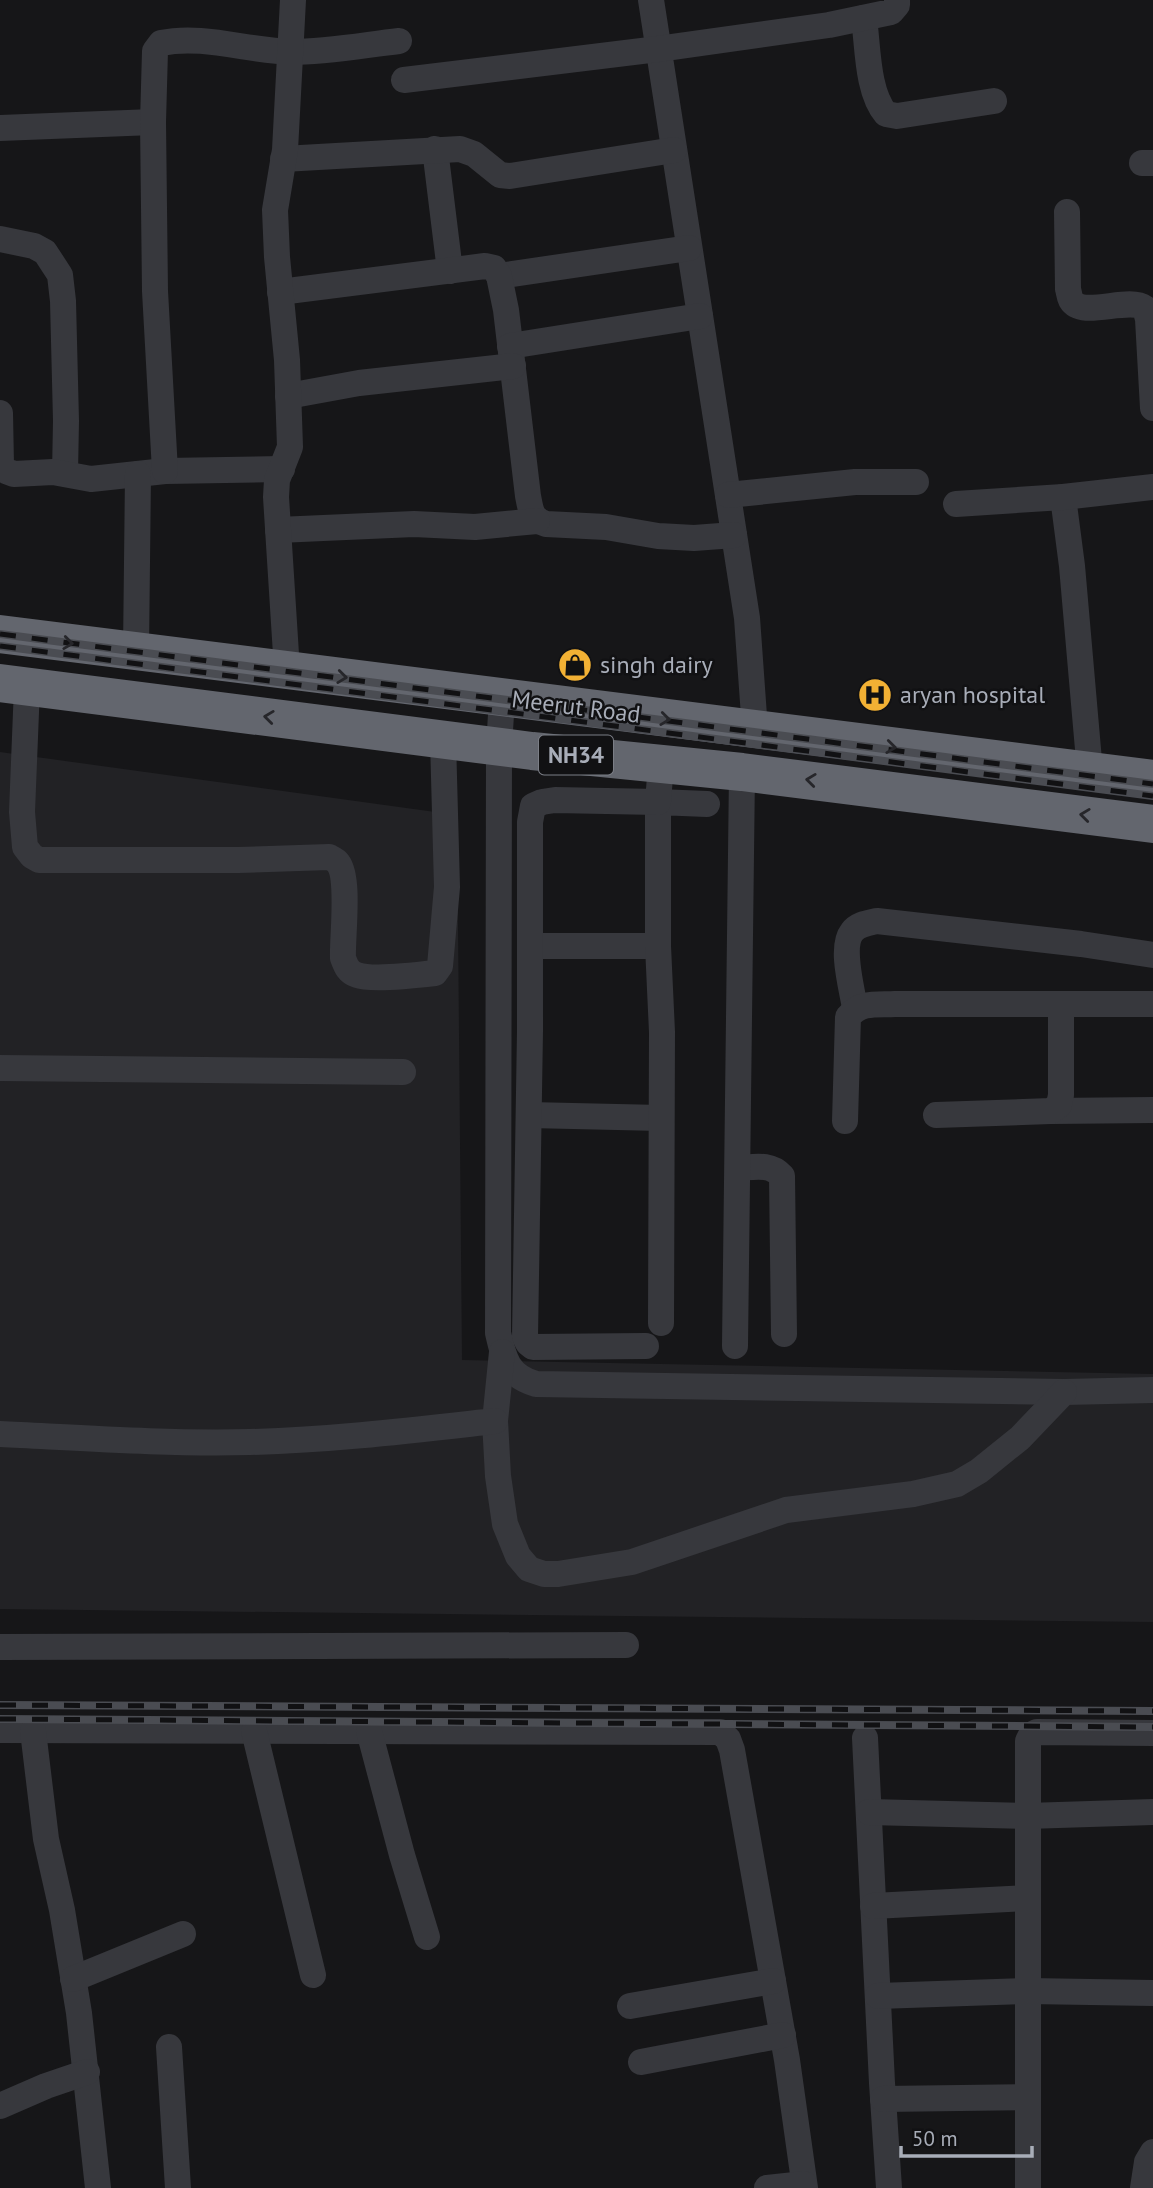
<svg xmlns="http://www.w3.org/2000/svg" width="1153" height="2188" font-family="'PT Sans',sans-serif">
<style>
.built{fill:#222225}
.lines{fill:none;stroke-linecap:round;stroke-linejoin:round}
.minor{stroke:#37383d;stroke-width:26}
.highway{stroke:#63666e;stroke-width:38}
.rail-casing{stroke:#4a4c52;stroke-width:8}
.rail{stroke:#111113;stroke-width:5;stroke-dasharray:16;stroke-linecap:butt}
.oneway{stroke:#26262a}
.labels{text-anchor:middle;stroke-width:5;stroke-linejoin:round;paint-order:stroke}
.shield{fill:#111113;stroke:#7b7e86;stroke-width:2}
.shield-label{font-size:23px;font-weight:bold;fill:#a8adb8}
.poi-label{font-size:24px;fill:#a8adb8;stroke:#111113;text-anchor:start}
.street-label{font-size:24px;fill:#a8adb8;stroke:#111113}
</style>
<rect width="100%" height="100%" fill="#161618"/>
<path class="built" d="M0,752L457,815L462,1360L1153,1374V1622L0,1609Z"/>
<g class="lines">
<g class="minor">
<path d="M651,0L747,618L755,730"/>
<path d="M864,18C868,47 867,92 886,114L897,116L994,101"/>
<path d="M404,80L658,49L829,25L891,12L897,5V0"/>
<path d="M0,128L153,122"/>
<path d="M435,149L450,271"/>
<path d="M283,159L460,149L474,154L500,175L510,176L674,150"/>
<path d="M1142,163H1153"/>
<path d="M1067,212L1068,289C1069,292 1069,296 1071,300C1082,319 1128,296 1145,308L1148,319L1153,408"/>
<path d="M0,239L34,246L45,252L60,275L63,301L66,421L65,473"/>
<path d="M499,276L689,248"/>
<path d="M280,292L485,266L494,268L499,276L506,310L528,496C531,511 531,519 546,524L606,527L658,536L694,538L734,535"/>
<path d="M510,346L700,316"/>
<path d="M288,396L359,383L513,366"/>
<path d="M0,413L1,465L6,471L14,474L53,472L91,479L165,471L282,469"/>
<path d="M165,471L155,291L153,122L155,51L161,43C203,34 248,51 291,52C327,52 364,45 399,41"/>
<path d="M728,495L855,482H916"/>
<path d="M1063,497L1072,566L1090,772"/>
<path d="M956,504L1063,497L1153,487"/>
<path d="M278,530L414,524L475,527L537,521"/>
<path d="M136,651L138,474"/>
<path d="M287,670L276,497L277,480L290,447L287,360L277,257L275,210L285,150L293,0"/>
<path d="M27,687L22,812L25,847L32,856L39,860H238L329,857C333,859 336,860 338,863C350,878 342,938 343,958C346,966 348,972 357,975C371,980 418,975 435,973L440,966L447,887L443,740"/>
<path d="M502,698L499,747L498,1333C504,1359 508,1376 536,1384L1064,1392L1153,1390"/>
<path d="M530,946H658"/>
<path d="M855,1008C852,989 840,947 852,932C858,924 868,923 877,921L1081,944L1153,955"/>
<path d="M0,1068L403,1072"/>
<path d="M1051,1111L1153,1110"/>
<path d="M529,1115L661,1118"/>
<path d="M936,1115L1051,1111L1059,1105L1061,1095V1004"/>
<path d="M845,1121L848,1017C861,1001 877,1005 895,1004H1153"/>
<path d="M738,1168C755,1167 770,1163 782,1176L784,1334"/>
<path d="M661,1323L662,1032L658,946V802L707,804"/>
<path d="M646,1346L533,1347L528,1343L525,1337L530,1031V822L533,806L542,802L555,800L658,802L661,764"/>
<path d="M735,1346L742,772"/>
<path d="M502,1352L495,1421L498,1476L505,1524L518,1556L529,1569L544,1574H558L632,1562L786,1510L913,1494L957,1484L979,1471L1020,1438L1064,1392"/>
<path d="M0,1434C83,1438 167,1444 250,1442C332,1440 414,1430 495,1421"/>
<path d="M0,1647L626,1645"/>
<path d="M0,1730L720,1732L728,1739L732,1750L787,2060L805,2188"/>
<path d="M33,1731L46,1839L62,1910L79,2013L98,2188"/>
<path d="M254,1731L313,1975"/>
<path d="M369,1731L402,1855L427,1937"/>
<path d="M865,1738L882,2083L889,2188"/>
<path d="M869,1812L1027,1816L1153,1812"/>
<path d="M873,1906L1027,1898"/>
<path d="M73,1979L183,1934"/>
<path d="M878,1996L1028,1991L1153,1993"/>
<path d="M630,2006L773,1981"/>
<path d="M169,2047L178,2188"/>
<path d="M641,2062L783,2035"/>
<path d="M883,2099L1028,2097"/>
<path d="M0,2106L46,2086L87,2072"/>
<path d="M767,2188L804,2184"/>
<path d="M1028,2188V1741L1031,1735L1037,1732L1153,1733"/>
<path d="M1143,2188L1147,2162L1153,2152"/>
</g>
<g class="highway">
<path d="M0,634L1153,779"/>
<path d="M0,683L532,751L742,772L1153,824"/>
</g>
<g class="rail-casing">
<g id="rail">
<path d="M0,634L1153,784"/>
<path d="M0,646L1153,796"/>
<path d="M0,1705L1153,1711"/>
<path d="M0,1719L1153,1727"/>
</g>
</g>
<use href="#rail" class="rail"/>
</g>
<defs><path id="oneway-chevron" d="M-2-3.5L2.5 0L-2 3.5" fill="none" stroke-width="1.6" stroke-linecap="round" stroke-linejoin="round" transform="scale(1.75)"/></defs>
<g class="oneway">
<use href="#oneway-chevron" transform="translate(68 643) rotate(7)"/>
<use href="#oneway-chevron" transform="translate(342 677) rotate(7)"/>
<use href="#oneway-chevron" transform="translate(269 717) rotate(-173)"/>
<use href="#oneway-chevron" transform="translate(665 719) rotate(7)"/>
<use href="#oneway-chevron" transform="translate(891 747) rotate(7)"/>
<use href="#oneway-chevron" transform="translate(811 780) rotate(-173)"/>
<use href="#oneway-chevron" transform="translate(1085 815) rotate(-173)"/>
</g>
<defs>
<g id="shop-disc" transform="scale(1.75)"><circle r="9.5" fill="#f2b134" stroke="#111113"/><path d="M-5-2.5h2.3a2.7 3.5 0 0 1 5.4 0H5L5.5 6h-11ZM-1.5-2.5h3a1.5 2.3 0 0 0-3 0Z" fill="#111"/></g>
<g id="hospital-disc" transform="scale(1.75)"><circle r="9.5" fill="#f2b134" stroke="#111113"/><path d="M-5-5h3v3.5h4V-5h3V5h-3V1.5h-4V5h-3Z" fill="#111"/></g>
</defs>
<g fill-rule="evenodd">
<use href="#shop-disc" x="575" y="665"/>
<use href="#hospital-disc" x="875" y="695"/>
</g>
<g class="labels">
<rect class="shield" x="539" y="735.5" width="74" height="39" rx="5"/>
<g class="shield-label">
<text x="576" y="763">NH34</text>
</g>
<g class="poi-label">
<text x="600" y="673">singh dairy</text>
<text x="900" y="703">aryan hospital</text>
</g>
<g class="street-label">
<text transform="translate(576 707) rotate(7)" y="8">Meerut Road</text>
</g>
</g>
<path d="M901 2146v10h131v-10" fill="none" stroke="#a8adb8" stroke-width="3.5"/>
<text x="912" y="2146" font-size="21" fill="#a8adb8" stroke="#111113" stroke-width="5" paint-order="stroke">50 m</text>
</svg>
